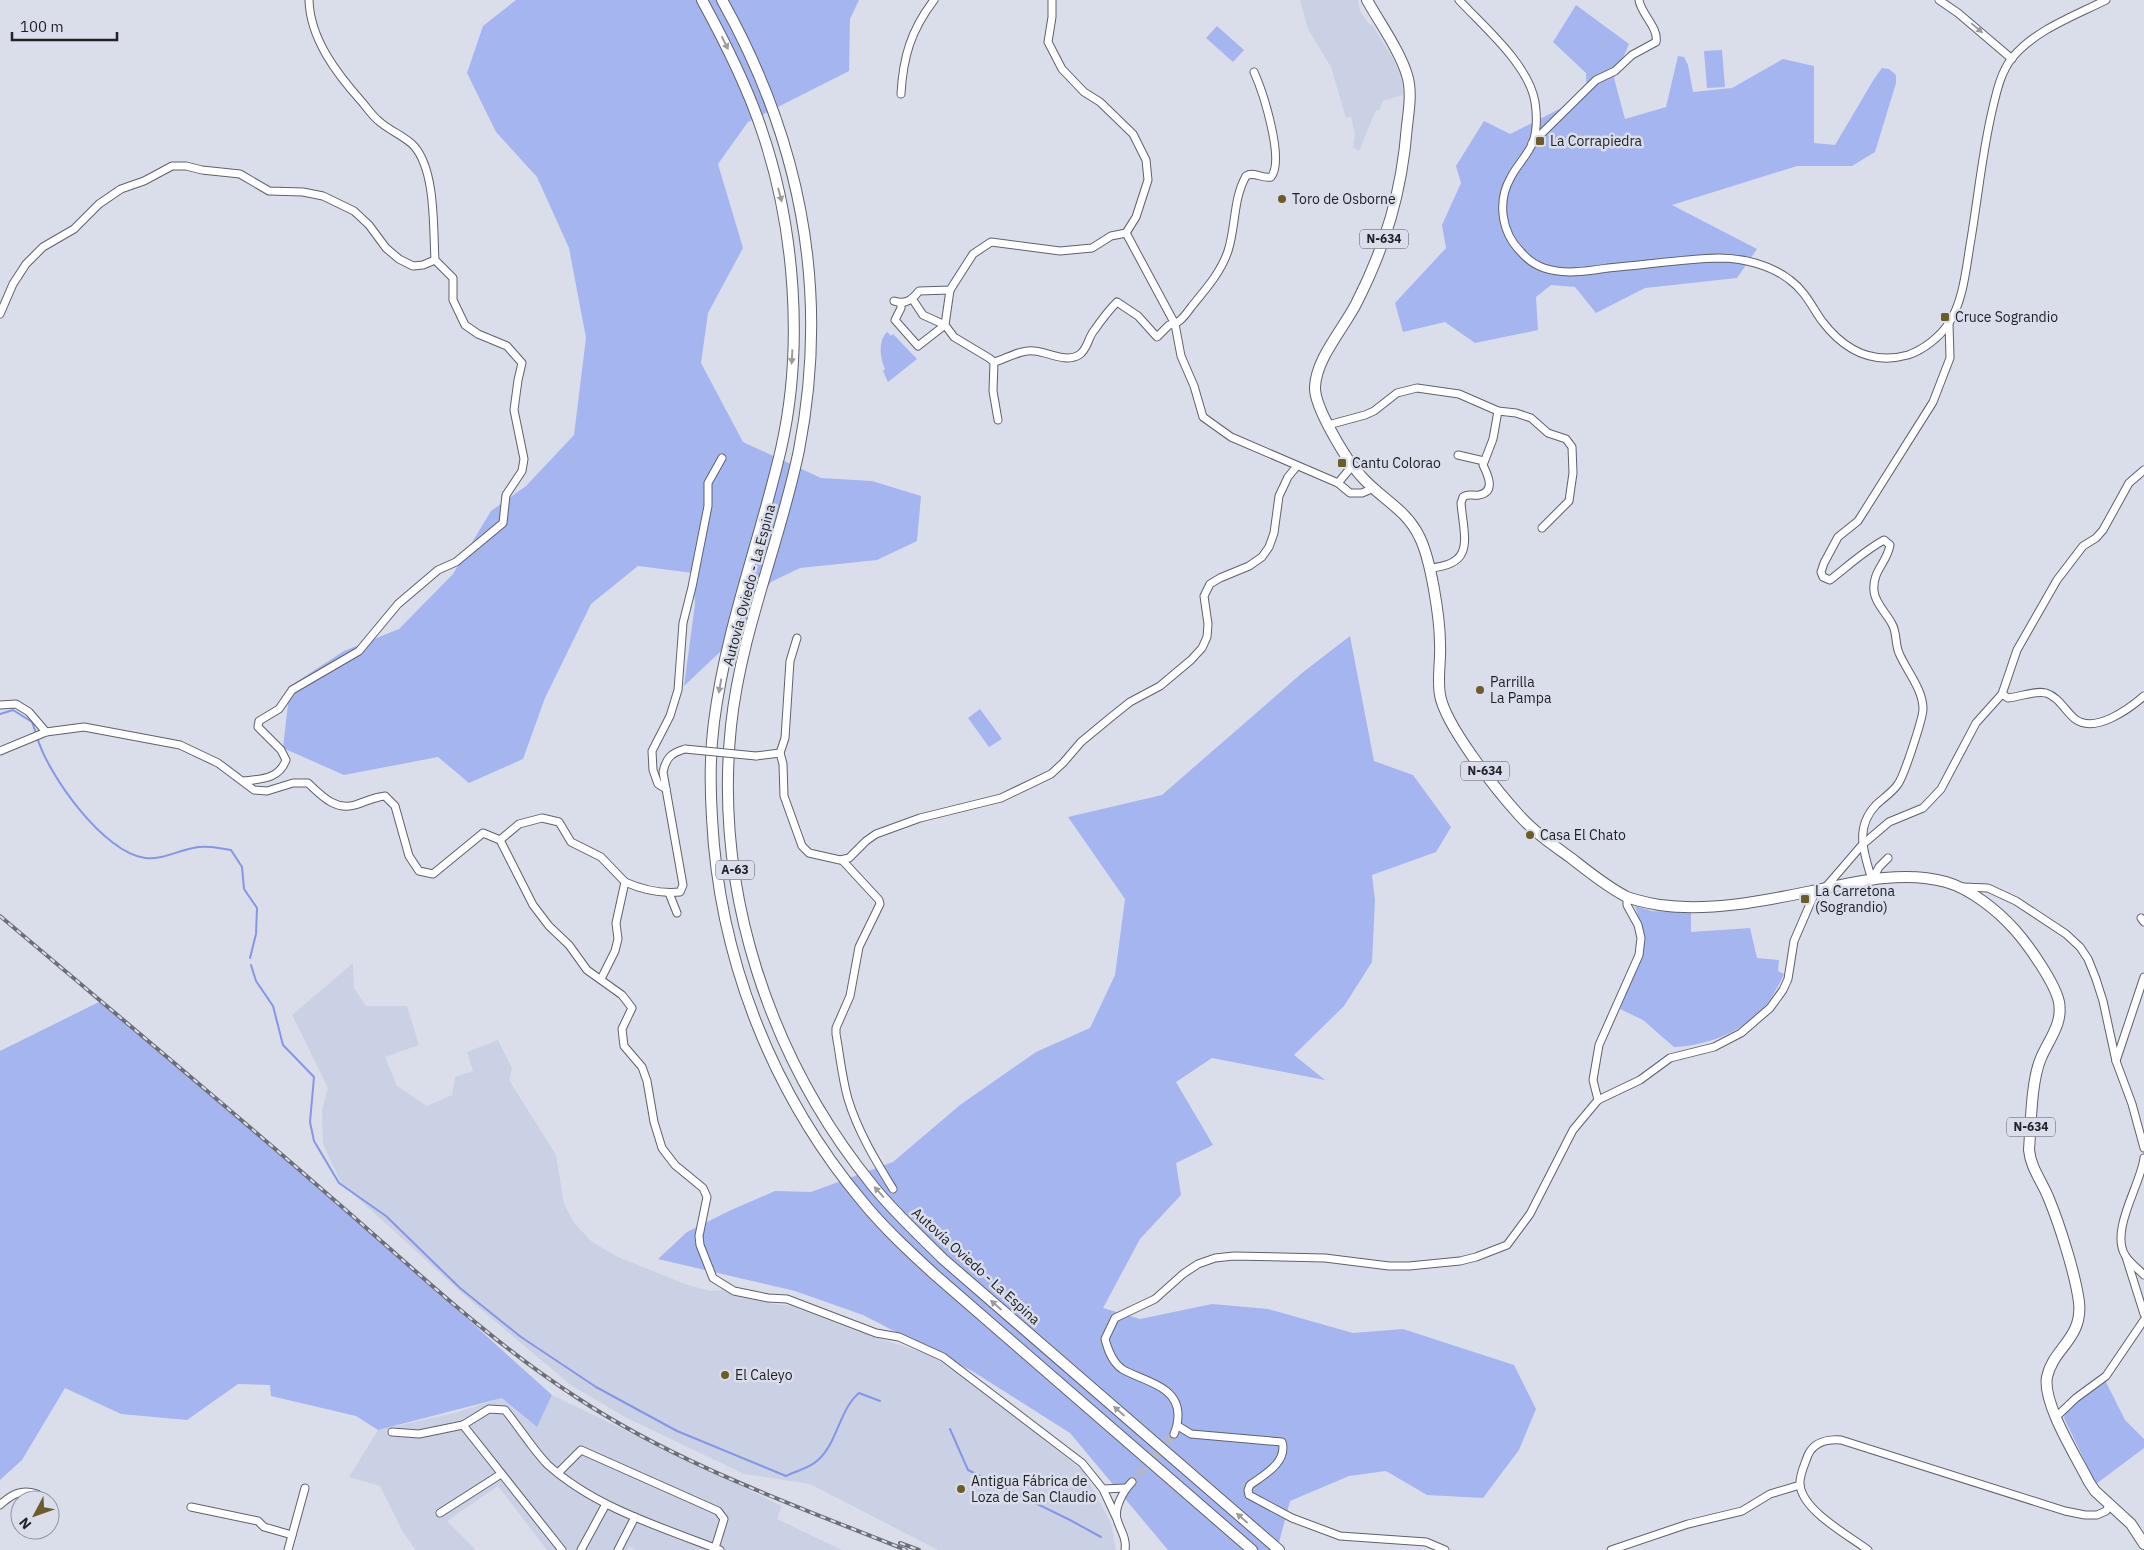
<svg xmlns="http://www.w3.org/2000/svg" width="2144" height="1550" font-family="'IBM Plex Sans',sans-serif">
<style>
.built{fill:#cbd1e5}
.green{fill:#a5b5f0}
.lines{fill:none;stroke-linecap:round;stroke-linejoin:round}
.stream{stroke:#8497e5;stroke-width:2}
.minor-tunnel{stroke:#b5b8c4;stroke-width:7;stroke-dasharray:7 3.5;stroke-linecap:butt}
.minor-casing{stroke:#5e626d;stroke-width:9}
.highway-casing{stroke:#5e626d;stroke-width:12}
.minor{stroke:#fff;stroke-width:7}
.highway{stroke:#fff;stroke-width:10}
.rail-casing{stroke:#6c6e76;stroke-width:4}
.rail{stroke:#dadeeb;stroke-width:2;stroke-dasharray:5.5;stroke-linecap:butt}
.minor-bridge-casing{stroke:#5e626d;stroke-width:9;stroke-linecap:butt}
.minor-bridge{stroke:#fff;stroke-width:7}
.oneway{fill:#9b9c9e}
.poi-dot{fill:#6b5c2a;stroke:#dadeeb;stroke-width:2}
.labels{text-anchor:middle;stroke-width:5;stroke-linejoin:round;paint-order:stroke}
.shield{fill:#dadeeb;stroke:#585a62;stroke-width:1}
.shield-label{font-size:12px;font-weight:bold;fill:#212227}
.poi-label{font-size:14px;fill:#212227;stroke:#dadeeb;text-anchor:start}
.street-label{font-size:14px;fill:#212227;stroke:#dadeeb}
</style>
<rect width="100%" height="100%" fill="#dadeeb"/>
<g class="built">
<path d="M1300,0H1358L1360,11L1368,23L1373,26L1393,59L1401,76L1403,95L1383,101L1379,111L1376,110L1359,151L1353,147L1355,134L1351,117L1346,118L1331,67L1308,29Z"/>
<path d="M353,963L354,988L366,1006H407L419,1045L385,1057L397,1086L427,1106L452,1095L455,1077L473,1071L467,1052L498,1040L512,1068L509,1080L556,1155L564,1204L574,1223L592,1242L618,1257L685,1284L710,1291L722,1290L774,1304L791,1306L856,1331L931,1355L981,1390L1084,1472L1111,1523L1116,1550H938L810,1484L744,1474L627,1418L572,1386L472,1302L341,1183L323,1144L322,1110L328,1088L292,1015Z"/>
<path d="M552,1395L782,1506L777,1519L842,1550H635L629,1546L627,1550H547L498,1486L447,1521L476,1550H416L404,1534L380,1486L349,1477L378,1430L454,1413L502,1398L537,1427Z"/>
</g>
<g class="green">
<path d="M516,0H859L850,19L849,71L748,122L718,164L743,248L708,313L701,363L743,442L821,478L872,481L921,496L917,541L877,560L800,568L771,582L736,637L684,686L695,604L693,573L638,566L591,604L545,698L523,759L469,783L438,757L344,775L283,748L290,686L344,651L399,629L453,574L491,511L526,486L574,435L586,338L569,248L537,177L496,132L467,73L483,26Z"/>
<path d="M1576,5L1629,44L1614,78L1625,119L1666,107L1678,56L1684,57L1688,65L1693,92L1732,88L1783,59L1814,66V143L1835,145L1874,79L1882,68L1889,69L1896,75V83L1875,152L1852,166H1797L1672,205L1757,249L1737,278L1645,288L1596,313L1575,287L1551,285L1536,297L1538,330L1475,343L1445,322L1403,332L1395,303L1446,248L1442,225L1461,183L1456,166L1484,121L1510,134L1587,95L1586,73L1553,42Z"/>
<path d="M1217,26L1244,50L1233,62L1206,38Z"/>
<path d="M1722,50L1725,87L1707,88L1704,51Z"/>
<path d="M887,332L891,336L893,334L917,359L888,382L883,371L885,369C880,358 878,341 887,332Z"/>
<path d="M1350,636L1374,761L1413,775L1451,827L1436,852L1372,875L1375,900L1372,962L1344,1006L1294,1055L1325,1080L1212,1058L1176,1082L1213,1145L1176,1163L1181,1195L1140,1239L1103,1308L1140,1319L1212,1304L1268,1309L1353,1333L1403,1329L1514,1365L1536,1409L1519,1450L1483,1498L1427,1495L1386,1471L1349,1476L1290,1501L1277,1550H1168L1070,1433L972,1371L863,1315L795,1291L658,1259L687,1232L729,1211L775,1191L811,1192L893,1162L960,1105L1036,1052L1090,1028L1115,975L1125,899L1068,817L1162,795L1302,673Z"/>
<path d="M980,709L1002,739L989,747L968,718Z"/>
<path d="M1635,906L1652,911L1691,913V932L1750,928L1757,958L1779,960L1778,971L1784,974C1778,987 1771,1000 1762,1010C1741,1033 1704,1046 1674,1047L1643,1020L1620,1009L1642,955L1644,933Z"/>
<path d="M101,1001L332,1197L552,1395L537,1427L502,1398L378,1430L356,1416L271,1396L270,1385L238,1384L187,1420L121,1414L65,1388L22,1460L0,1480V1051Z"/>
<path d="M2106,1382L2125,1420L2144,1439V1448L2096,1484L2064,1418C2067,1401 2092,1390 2106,1382Z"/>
</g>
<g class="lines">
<g class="stream">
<path d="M0,714L13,710L32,722L36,733"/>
<path d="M37,737C48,775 104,853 145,858C162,860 177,851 193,848C206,845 219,848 231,850L242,867L244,889L257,908L256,934L250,958"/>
<path d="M251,965L256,981L273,1006L283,1045L314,1077L310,1122L314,1141L339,1183L386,1216L460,1288L521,1337L596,1387L677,1431L786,1476C796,1471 810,1468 818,1460C838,1442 839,1410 859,1393L880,1401"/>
<path d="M950,1429L968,1470L1070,1520L1101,1537"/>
</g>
<path class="minor-tunnel" d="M1132,1482L1174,1434"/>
<g class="minor-casing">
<g id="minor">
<path d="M1052,0V17L1048,42L1062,69L1084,92L1100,102L1133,134L1146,160L1148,180L1136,217L1126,233L1175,324L1181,356L1194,386L1203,417L1231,437L1338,483L1353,465"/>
<path d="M1459,0C1484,27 1529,65 1535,102C1537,115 1537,130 1533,142C1528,155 1517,165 1511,177C1497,201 1501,232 1521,252C1527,259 1535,265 1544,268C1564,275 1588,271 1608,268C1645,265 1682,259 1719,258C1743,258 1771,265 1790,280C1805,291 1812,307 1822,321C1844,350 1872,365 1908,355C1923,350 1940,337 1949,323C1963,301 1966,270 1970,245C1978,199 1982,152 1993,107C1997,90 2001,72 2012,58C2035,30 2074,16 2106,0"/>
<path d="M1939,0L1958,13L2012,59"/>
<path d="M901,94C903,57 911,30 934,0"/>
<path d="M1532,143L1596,80L1615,71L1632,55L1656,42C1659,28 1641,14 1639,0"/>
<path d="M950,290L945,325L954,337L989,358L994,362L993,391L998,420"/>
<path d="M894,301C905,305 912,300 919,291L950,290L973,254L991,242L1060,251L1092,248L1111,236L1126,233"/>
<path d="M901,303V308L895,320L918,346L945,325L923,315L913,300"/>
<path d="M0,314L13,284L26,264L43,247L74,229L99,204L121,189L144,181L172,166H186L202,170L240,174L269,191L303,192L323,196L354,211L369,225L386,248L399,259L413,266L423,265L435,260"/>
<path d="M994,362C1006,359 1021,349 1034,351C1048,352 1066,363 1079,355C1087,350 1088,339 1093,332C1100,322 1108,311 1117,302L1138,316L1157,337L1169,325C1180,324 1186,314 1192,306C1206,289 1221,272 1228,251C1236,226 1233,199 1246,176C1254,171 1262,179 1271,177C1285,160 1263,92 1254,72"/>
<path d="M1328,425L1365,415L1374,411L1397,393L1417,388L1459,394L1498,411L1516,413L1531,418L1548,433L1566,439L1572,447L1573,473L1569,501L1542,528"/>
<path d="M1458,455L1484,461"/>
<path d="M1338,483L1350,493H1362L1374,488"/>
<path d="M1429,568C1476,565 1464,538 1461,503L1463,497C1468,493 1472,496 1479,495C1496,492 1488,475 1483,465L1493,439L1498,411"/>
<path d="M797,638L790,661L785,738L780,753L783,764L784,796L802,846L809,853L840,860L849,858L866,841L876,834L920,818L1001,798L1051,774L1063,763L1081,742L1110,718L1130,702L1160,686L1191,660L1202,648L1207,637L1208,624L1204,596L1210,584L1220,578L1249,566L1262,557L1269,547L1274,533L1279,496L1288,477L1297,466"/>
<path d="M2002,694L2008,698C2020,697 2035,690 2046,693C2059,697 2065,711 2075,719C2095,734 2129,709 2144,696"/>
<path d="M0,705L16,704L29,712L46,732"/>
<path d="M0,751L46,732L84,727L180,745L218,763L254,790L267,791L293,783H308C321,795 335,811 355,805C365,802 374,797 385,796L395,806L409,856L419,871L433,874L483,833L500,840L533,905L549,926L569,945L587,970L622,995L632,1008L622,1029L624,1046L642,1067L647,1081L654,1122L662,1148L675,1165L703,1188L707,1197L699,1236L700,1245L713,1278L734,1291L768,1298L787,1299L876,1333L899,1337L943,1357L1082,1463L1103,1489L1116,1517"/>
<path d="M756,756L780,753"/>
<path d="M244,781C262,779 279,779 286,760L281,750L258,727L259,721L279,709L292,690L359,651L398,604L438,570L456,562L503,523L506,495L522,471L524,459L514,410L518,380L522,363L507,346L478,334L465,325L453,300V278L435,260C433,228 436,171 414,146C405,136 390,131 380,122C373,117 368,109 362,102C337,74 310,39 309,0"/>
<path d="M666,789L658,784L653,770L652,751L670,716L678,690L683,623L692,587L708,506V483L722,458"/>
<path d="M500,840L519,824L542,818L559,822L571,842L601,857L625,882"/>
<path d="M842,860L879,900L880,904L859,947L850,996L836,1028V1034C840,1056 842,1078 848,1099C858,1132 876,1161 893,1189"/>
<path d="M1872,880C1864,853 1854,828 1876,805C1883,798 1893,792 1898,784C1904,776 1923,718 1923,709C1923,689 1906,670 1899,653C1895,644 1897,632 1892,624C1887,614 1875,603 1874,591C1872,571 1887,563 1890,545L1884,540C1864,551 1848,566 1830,580L1823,577L1821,572L1824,563L1838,537L1858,521L1933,402L1950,358L1949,323"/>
<path d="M1872,880L1879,867L1888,858"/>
<path d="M1963,887L1988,888L2016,901L2066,934L2080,947L2088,959L2096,979L2103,1001L2116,1061L2132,1104L2144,1148"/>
<path d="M1825,888L1862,845L1889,822L1923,808L1941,789L1976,723L2002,694L2017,650L2057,580L2083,546L2096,538L2103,530L2129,483L2144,470"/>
<path d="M669,893L677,913"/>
<path d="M2141,918L2144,922"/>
<path d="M601,979L615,951L618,939L616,923L625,882C643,890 660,894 680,892L683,885L663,772C666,758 671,753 685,749"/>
<path d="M2116,1061L2144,977"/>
<path d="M1598,1100L1593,1080L1599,1045L1639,955L1641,938L1638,925L1627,905V897"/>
<path d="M2144,1158C2141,1184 2110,1230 2125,1255C2128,1261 2139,1270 2144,1275"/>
<path d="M2126,1257L2144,1314"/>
<path d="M2056,1417L2076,1398L2106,1376L2144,1320"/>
<path d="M1178,1426L1191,1434L1282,1442C1288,1462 1264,1475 1250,1485L1248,1490L1249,1495L1292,1518L1340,1536L1426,1542L1445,1550"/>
<path d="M392,1432L419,1434L463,1425"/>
<path d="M1174,1434C1177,1427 1178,1423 1178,1415C1178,1385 1142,1381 1122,1369C1112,1362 1108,1350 1105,1339L1115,1318L1155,1299L1183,1274L1198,1264L1215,1258L1234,1256L1325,1258L1389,1266H1409L1460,1261L1476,1257L1507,1245L1530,1214L1573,1130L1598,1100L1640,1080L1670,1058L1714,1047L1741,1033L1770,1008L1783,990L1788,979L1794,941L1813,897V891"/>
<path d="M558,1473L581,1450L718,1511L724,1519L715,1548"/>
<path d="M1103,1489L1126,1488"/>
<path d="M0,1505C12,1494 21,1489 37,1494"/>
<path d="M191,1507L258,1521L264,1527L292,1535"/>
<path d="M440,1513L501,1474"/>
<path d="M288,1550L305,1488"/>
<path d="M562,1550L463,1425L489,1409L505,1410C519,1427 534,1451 548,1465C596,1508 661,1527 720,1550"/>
<path d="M581,1550L606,1504"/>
<path d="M618,1550L635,1517"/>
<path d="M1125,1550C1127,1538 1120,1530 1117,1519C1114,1507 1124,1490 1132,1482"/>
<path d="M1611,1550L1688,1524L1742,1511L1770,1494L1800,1485"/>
<path d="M1868,1550C1848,1535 1803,1511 1800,1485C1799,1475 1805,1464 1808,1455C1814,1442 1828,1439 1841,1440L2065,1511L2085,1515H2097L2106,1511L2110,1504"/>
</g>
</g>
<g class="highway-casing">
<g id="highway">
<path d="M702,0C725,42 747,85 762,131C795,228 804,348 781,449C760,540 726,628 714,722C710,753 710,786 712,818C719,958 772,1093 862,1201C883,1227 909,1251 934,1274L1252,1550"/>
<path d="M722,0C801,141 830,291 799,450C780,543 741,631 731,726C714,891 769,1058 873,1186C894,1212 919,1235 943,1259L1279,1550"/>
<path d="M1367,0C1379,22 1400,51 1407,75C1412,91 1409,109 1407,126C1402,191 1386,245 1356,304C1343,329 1316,359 1315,387C1314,407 1347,461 1361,476C1380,498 1406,509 1419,536C1431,559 1440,619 1440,644C1441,662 1437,678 1440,695C1445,725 1497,791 1519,815C1534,832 1553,845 1571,858C1589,872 1607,887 1627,897C1637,901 1649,903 1660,905C1708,912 1764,901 1812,891C1855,882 1903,870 1946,882C1971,889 1998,911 2015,930C2029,946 2055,983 2059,1002C2063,1024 2049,1039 2041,1058C2031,1081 2031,1124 2029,1150C2031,1169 2042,1181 2049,1199C2060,1226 2075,1273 2079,1302C2083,1339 2053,1348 2047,1377C2042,1403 2077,1458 2089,1482L2095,1491L2131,1524L2144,1544"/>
</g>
</g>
<use href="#minor" class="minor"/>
<use href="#highway" class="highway"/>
<g class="rail-casing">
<g id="rail">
<path d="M0,916C111,1010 223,1103 333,1199C412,1267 488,1340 576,1397C677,1464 794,1505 906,1550"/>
<path d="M900,1543L919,1550"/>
</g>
</g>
<use href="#rail" class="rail"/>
<g class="minor-bridge-casing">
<path id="minor-bridge" d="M685,749L756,756"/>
</g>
<use href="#minor-bridge" class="minor-bridge"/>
</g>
<defs><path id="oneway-solid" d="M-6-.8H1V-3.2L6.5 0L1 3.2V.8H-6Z" transform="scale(1.25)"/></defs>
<g class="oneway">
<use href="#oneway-solid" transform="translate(1977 28) rotate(40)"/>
<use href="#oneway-solid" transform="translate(725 43) rotate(64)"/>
<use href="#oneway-solid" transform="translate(780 195) rotate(75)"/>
<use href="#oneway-solid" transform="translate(792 357) rotate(93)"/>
<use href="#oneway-solid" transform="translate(720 686) rotate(100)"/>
<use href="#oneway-solid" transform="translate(879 1192) rotate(-132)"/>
<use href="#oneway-solid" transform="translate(996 1305) rotate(-139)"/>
<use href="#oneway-solid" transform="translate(1119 1411) rotate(-139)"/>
<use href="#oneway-solid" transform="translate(1242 1518) rotate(-139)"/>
</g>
<g class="poi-dot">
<rect x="1535" y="136" width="10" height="10" rx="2.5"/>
<circle cx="1282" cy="199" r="5"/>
<rect x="1940" y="312" width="10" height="10" rx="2.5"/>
<rect x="1337" y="458" width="10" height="10" rx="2.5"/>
<circle cx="1480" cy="690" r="5"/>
<circle cx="1530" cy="835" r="5"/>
<rect x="1800" y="894" width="10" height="10" rx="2.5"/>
<circle cx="725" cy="1375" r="5"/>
<circle cx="961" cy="1489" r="5"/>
</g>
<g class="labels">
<g class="shield">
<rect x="1360" y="229.5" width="48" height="19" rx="4"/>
<rect x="1461" y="761.5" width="48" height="19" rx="4"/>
<rect x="716" y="860.5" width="38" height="19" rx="4"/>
<rect x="2007" y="1117.5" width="48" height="19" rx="4"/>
</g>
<g class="shield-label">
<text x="1384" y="243">N-634</text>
<text x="1485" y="775">N-634</text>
<text x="735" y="874">A-63</text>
<text x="2031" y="1131">N-634</text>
</g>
<g class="poi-label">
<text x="1550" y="146">La Corrapiedra</text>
<text x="1292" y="204">Toro de Osborne</text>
<text x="1955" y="322">Cruce Sograndio</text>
<text x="1352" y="468">Cantu Colorao</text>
<text x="1490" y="687">Parrilla<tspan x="1490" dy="16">La Pampa</tspan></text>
<text x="1540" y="840">Casa El Chato</text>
<text x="1815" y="896">La Carretona<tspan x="1815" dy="16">(Sograndio)</tspan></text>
<text x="735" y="1380">El Caleyo</text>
<text x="971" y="1486">Antigua Fábrica de<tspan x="971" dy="16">Loza de San Claudio</tspan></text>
</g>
<g class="street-label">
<text transform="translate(749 585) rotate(-75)" y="5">Autovía Oviedo - La Espina</text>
<text transform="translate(976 1266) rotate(42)" y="5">Autovía Oviedo - La Espina</text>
</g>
</g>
<g transform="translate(35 1515) rotate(229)"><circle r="24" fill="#dadeeb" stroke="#90939d"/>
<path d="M0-4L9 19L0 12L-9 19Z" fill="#6b5c2a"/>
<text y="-8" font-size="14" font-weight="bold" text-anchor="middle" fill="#212227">N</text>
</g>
<path d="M12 32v8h105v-8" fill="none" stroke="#212227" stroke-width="2.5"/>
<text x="20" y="32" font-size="15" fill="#212227" stroke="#dadeeb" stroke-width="4" paint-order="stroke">100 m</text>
</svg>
